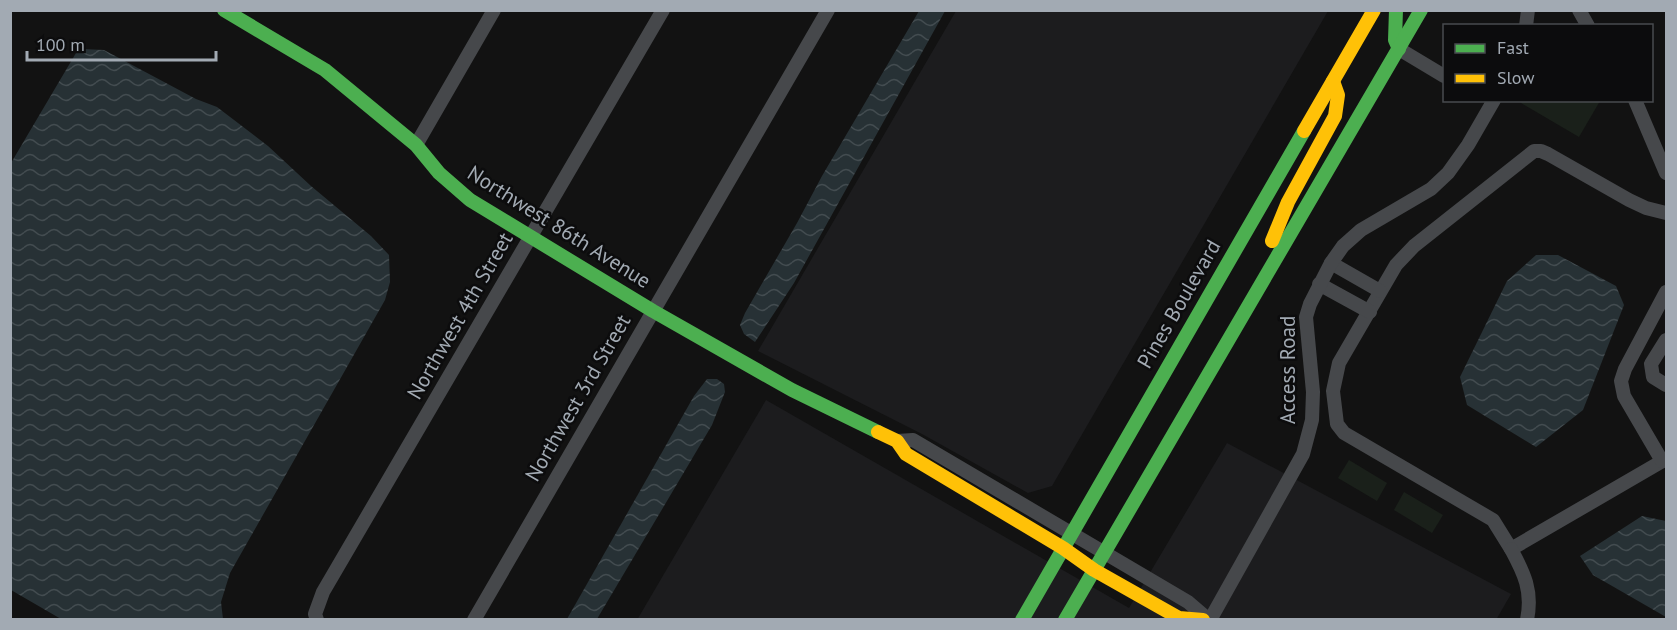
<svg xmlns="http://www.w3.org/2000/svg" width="1677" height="630" font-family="'PT Sans',sans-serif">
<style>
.built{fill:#1c1c1e}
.green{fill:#1a201a}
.water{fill:url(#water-waves)}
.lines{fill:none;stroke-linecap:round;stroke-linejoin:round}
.street{stroke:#46484b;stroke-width:14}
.fast{stroke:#4caf50;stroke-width:14}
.slow{stroke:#ffc107;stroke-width:14}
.labels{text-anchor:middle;stroke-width:5;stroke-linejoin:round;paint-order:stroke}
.street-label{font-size:21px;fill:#a2aab3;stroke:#0c0c0d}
</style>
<defs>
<pattern id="water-waves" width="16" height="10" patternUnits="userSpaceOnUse" patternTransform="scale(1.5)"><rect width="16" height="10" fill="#273135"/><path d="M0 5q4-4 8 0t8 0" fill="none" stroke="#434c50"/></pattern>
</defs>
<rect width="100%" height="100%" fill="#121212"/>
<g class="built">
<path d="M956,11H1328L1052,486L1028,493L922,434L758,351Z"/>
<path d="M766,400L1129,608L1227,443L1511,594L1496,620H637Z"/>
</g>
<g class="green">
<path d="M1522,101L1600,100V101L1579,137L1521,103Z"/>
<path d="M1349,460L1387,483L1377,501L1338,478Z"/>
<path d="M1404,492L1443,515L1432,533L1394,510Z"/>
</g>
<g class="water">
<path d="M919,11H945L794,283L755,342L744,334L740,325L745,313L797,223L822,176Z"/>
<path d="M83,49L104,50L196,99L217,107L268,146L311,186L371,236L389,255L390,282L385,300L230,573L221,602L223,619H61L11,590V163L76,53Z"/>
<path d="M1536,255H1558L1616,286L1624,305L1583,410L1536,447L1467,405L1460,377L1507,281Z"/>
<path d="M707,379H717L724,384L725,392L712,425L597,619H567L694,396Z"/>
<path d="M1642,516L1666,521V617L1593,575L1580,556Z"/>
</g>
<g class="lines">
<g class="street">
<path d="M1579,10L1588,26"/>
<path d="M1526,26L1528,10"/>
<path d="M1399,49L1444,76"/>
<path d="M1635,100L1666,173"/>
<path d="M416,145L494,10"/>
<path d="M1666,213L1646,208L1629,200L1548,154L1541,151H1534L1414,246L1396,265L1339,363L1333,391L1337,424L1344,433L1493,520L1511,549L1666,459"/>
<path d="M1331,263L1380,291"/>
<path d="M1319,284L1370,312"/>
<path d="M1666,340L1651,364L1653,377L1666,385"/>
<path d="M897,441L913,440L1188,602L1209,620"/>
<path d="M1662,461L1624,396L1621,381L1625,369L1666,292"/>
<path d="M1511,549C1524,573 1533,591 1527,620"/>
<path d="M317,620L315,614L323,592L663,10"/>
<path d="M474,620L828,10"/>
<path d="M1210,620L1303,454L1312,420L1313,392L1306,317L1310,304L1331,263L1343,246L1361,230L1431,189L1448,173L1468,145L1494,100"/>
</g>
<g class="fast">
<path d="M224,10L325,70L416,145L439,173L470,200L653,311L792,390L878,432"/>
<path d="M1396,10L1395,40L1399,49"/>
<path d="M1022,620L1304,131"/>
<path d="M1065,620L1421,10"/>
</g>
<g class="slow">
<path d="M1304,131L1374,10"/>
<path d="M1272,241L1288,202L1335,116L1338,95L1333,81"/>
<path d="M878,432L897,441L906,454L1063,548L1094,570L1179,618L1203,620"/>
</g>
</g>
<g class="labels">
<g class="street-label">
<text transform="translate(559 227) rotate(32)" y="7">Northwest 86th Avenue</text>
<text transform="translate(1179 304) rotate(-60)" y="7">Pines Boulevard</text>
<text transform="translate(460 316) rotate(-60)" y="7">Northwest 4th Street</text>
<text transform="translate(1288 370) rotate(-90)" y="7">Access Road</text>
<text transform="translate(578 398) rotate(-60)" y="7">Northwest 3rd Street</text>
</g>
</g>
<rect width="1677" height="630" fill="none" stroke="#a2aab3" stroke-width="24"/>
<rect x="1443" y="24" width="210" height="78" fill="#0c0c0d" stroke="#484b4f" stroke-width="1.5"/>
<rect x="1455" y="44" width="30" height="9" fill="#4caf50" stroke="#484b4f" stroke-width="1.5"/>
<text x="1497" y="54" font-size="18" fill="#a2aab3">Fast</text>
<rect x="1455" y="74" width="30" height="9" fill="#ffc107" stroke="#484b4f" stroke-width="1.5"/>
<text x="1497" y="84" font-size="18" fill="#a2aab3">Slow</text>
<path d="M27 51v9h189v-9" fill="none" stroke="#a2aab3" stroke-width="3"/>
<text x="36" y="51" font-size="18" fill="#a2aab3" stroke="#0c0c0d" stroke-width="4.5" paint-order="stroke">100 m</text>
</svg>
